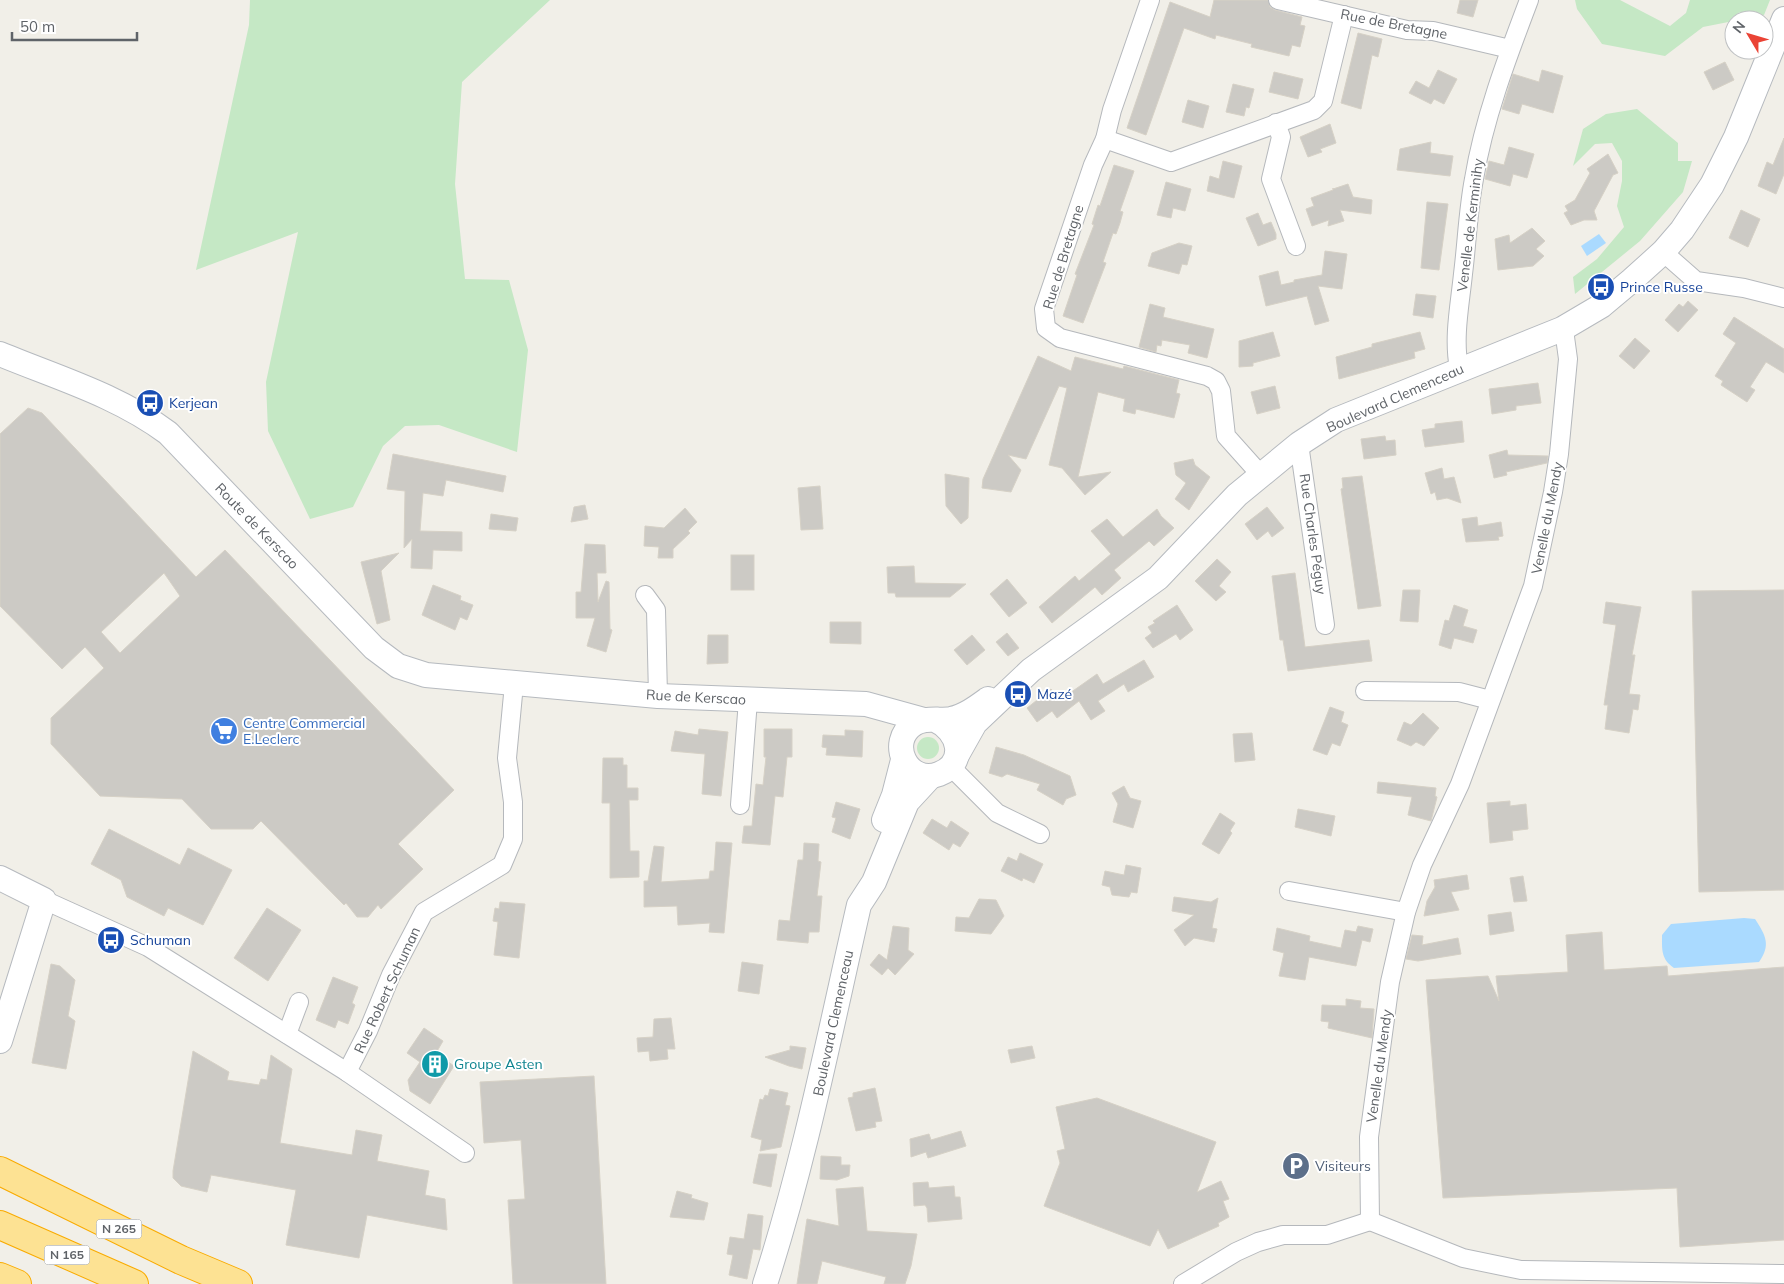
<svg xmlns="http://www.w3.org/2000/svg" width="1784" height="1284" font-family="Mulish,sans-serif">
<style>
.green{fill:#c5e8c5}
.water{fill:#aadaff}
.building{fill:#cccac5;stroke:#d6d1c6;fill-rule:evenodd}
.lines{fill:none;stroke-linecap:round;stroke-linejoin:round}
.street-casing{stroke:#b5b8bc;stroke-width:20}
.secondary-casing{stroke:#b6babf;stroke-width:26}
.highway-casing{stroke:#f9ab00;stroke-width:30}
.street{stroke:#fff;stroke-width:18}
.secondary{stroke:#fff;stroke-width:24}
.highway{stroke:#fde293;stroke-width:28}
.labels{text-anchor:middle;stroke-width:4;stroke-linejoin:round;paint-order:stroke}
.shield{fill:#fff;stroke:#8f9295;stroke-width:1}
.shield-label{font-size:12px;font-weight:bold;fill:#5f6368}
.street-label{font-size:14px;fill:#5f6368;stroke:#fff}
.transit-label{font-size:14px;fill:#164399;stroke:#fff;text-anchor:start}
.shop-label{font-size:14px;fill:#366cbe;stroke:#fff;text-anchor:start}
.culture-label{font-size:14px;fill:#0d838f;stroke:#fff;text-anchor:start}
.service-label{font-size:14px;fill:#4e5e75;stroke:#fff;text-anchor:start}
</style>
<rect width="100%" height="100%" fill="#f1efe8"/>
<g class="green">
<path d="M250,0H550L462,82L455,184L465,279L509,280L528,350L517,452L439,425L405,426L383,446L353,507L310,519L268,431L266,382L298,232L196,270L249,25Z"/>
<path d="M1575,0H1620L1670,26L1686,13L1690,0H1770L1764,15L1703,27L1665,56L1602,44L1577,9Z"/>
<path d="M1637,109L1678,143V161H1692L1683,192L1640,241L1575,294L1573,277L1597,259L1624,227L1617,206L1622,181V161L1612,143L1595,144L1573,166L1583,129L1606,114Z"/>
<circle cx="928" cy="748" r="11"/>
</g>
<g class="water">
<path d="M1599,234L1606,243L1587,256L1581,246Z"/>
<path d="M1744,918L1755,919C1766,936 1771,945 1759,962L1674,968C1661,959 1662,950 1662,935L1671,924Z"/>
</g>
<g class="building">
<path d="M1214,0H1268L1270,7L1275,10L1302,17L1300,25L1305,26L1300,47L1292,45L1289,56L1251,47L1252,44L1216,35L1215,39L1184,28L1146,135L1127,128L1170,2L1210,17Z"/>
<path d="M1460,0H1478L1473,17L1457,13Z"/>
<path d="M1358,33L1382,39L1378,57L1372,55L1361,109L1341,103Z"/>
<path d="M1725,62L1734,80L1713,90L1704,72Z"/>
<path d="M1438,70L1457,79L1444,104L1434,99L1431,104L1409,93L1416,81L1429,88Z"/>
<path d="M1542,70L1563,76L1553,113L1522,104L1519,114L1502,109L1513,74L1539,82Z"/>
<path d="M1274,72L1303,79L1298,99L1269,92Z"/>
<path d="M1233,84L1254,89L1249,108L1246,107L1244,116L1226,112Z"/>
<path d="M1188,100L1209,106L1203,128L1182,122Z"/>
<path d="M1330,124L1336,143L1320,149L1322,152L1308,157L1300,137Z"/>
<path d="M1784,138V174L1776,194L1758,186L1767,162L1773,165Z"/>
<path d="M1431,142L1430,153L1453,156L1450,176L1397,170L1400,149Z"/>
<path d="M1509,147L1534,154L1527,178L1513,174L1510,186L1485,179L1489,161L1504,165Z"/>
<path d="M1608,154L1618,173L1613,175L1594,211L1597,220H1584L1571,225L1564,213L1568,211L1565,206L1575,200L1590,173L1587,169Z"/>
<path d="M1223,161L1242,166L1234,198L1207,191L1210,176L1219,179Z"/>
<path d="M1114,165L1134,171L1120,211L1123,212L1120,223L1116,234L1113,233L1103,262L1106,263L1083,323L1063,316L1077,275L1075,274L1094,225L1092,224L1098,205L1100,206Z"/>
<path d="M1166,182L1191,189L1185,211L1173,208L1171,218L1157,215Z"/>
<path d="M1348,184L1353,197L1372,200L1371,214L1340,210L1344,221L1328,226L1329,220L1312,226L1306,209L1314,206L1311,198L1333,190V188V189Z"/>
<path d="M1427,202L1448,204L1439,270L1421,268Z"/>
<path d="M1741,210L1760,219L1748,247L1729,238Z"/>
<path d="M1258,213L1263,225L1271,222L1276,234V239L1258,246L1246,218Z"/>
<path d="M1532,228L1545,241L1536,249L1544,256L1533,266L1498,270L1495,239L1509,235L1510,243Z"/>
<path d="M1179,243L1192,246L1187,265L1182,264L1179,274L1148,266L1152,253Z"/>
<path d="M1325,251L1347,254L1342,289L1318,286L1329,321L1315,325L1307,296L1266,306L1259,276L1278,271L1281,285L1294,282V280L1322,275Z"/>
<path d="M1416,294L1436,296L1433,318L1413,315Z"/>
<path d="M1688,301L1698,310L1678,332L1665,320L1679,304L1683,307Z"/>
<path d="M1150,304L1165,308L1163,317L1214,329L1207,358L1188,353L1190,345L1162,340L1161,346L1157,345L1156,352L1139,347Z"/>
<path d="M1734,317L1784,349V373L1766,362L1750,387L1755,390L1747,402L1721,385L1723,381L1715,376L1736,343L1723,334Z"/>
<path d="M1273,332L1280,356L1253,363V366L1239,367V341Z"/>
<path d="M1420,332L1425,349L1414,352L1415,358L1339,379L1336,357L1372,347V344Z"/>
<path d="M1635,338L1650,351L1634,369L1619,356Z"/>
<path d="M1038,356L1071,371L1075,357L1123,369L1124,366L1179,380L1176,393L1180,394L1174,418L1136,409L1135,414L1123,411L1125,399L1098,392L1078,477L1111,472L1085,495L1062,468L1049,465L1067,388L1059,386L1026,459L1008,455L1021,470L1011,492L982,488L983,479Z"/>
<path d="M1538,383L1541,403L1516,406V410L1492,414L1489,389Z"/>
<path d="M1275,386L1280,408L1257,414L1251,392Z"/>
<path d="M28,408L42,413L196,577L225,550L454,790L398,844L423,869L381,909L378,905L368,917H357L346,903L344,905L261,821L253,829H211L182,799L100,796L51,744V718L104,668L85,647L62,669L0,606V434ZM164,573L180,596L120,653L101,632Z"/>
<path d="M1462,421L1464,442L1425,447L1422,430L1435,428V424Z"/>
<path d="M1385,436L1386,441L1395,440L1396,455L1364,459L1361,439Z"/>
<path d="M1507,450L1508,455L1548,456L1547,463L1506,472L1507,475L1494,478L1489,455Z"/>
<path d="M393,454L506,476L503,492L446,480L443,496L423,493L420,531L462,532V551L433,550L432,569L411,568L412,539L404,548L405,491L387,489Z"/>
<path d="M1193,459L1195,465L1210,477L1189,510L1175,499L1186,483L1176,475L1174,463Z"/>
<path d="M1442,468L1444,479L1454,477L1461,503L1447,498L1437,500L1435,492L1431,494L1425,473Z"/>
<path d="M945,474L969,478L968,518L961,524L946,506Z"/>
<path d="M1362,476L1381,606L1358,609L1341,489L1343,488L1342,478Z"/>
<path d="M820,486L823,529L801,530L798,488Z"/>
<path d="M585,505L588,519L571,522L574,507Z"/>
<path d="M1267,507L1284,528L1272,537L1268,531L1257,540L1245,524Z"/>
<path d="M685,508L697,522L688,531L690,533L673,549V558H658L659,547L644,546L645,526L664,528Z"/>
<path d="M1157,509L1161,516L1174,528L1154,546L1149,541L1114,570L1121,578L1102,595L1095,587L1052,623L1039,607L1075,576L1079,581L1111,554L1091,531L1107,519L1123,537Z"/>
<path d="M491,514L518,518L516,531L489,529Z"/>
<path d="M1477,517L1478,526L1501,522L1503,536L1498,537L1499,540L1466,542L1462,519Z"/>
<path d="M585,544L605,545L606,573H597L598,602L606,581L609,582L610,629L612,630L606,652L587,646L595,618H576V592H581Z"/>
<path d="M399,553L381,571L390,620L377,624L361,562Z"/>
<rect x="731" y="555" width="23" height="35"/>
<path d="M1217,559L1231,572L1219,586L1226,592L1216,601L1195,581Z"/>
<path d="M914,566L915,583L966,584L950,597H896L895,593H888L887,567Z"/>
<path d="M1295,573L1305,647L1369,640L1372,661L1288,671L1283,640H1280L1272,576Z"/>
<path d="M1007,579L1027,603L1009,617L990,594Z"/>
<path d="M433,585L461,596L460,600L473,605L467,620L460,617L455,630L422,615Z"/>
<path d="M1403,590H1420L1418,622L1400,621Z"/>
<path d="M1784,590V890L1699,892L1692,591Z"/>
<path d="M1606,602L1641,607L1632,655H1635L1629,694L1640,695L1638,710L1633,709L1629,733L1605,729L1608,705H1604L1616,625L1603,623Z"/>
<path d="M1177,605L1193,630L1180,640L1176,634L1153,648L1145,638L1152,633L1148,627L1155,623L1153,621Z"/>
<path d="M1454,605L1468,610L1463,626L1477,630L1473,643L1454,638L1451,649L1439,645L1445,620L1449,621Z"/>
<path d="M830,622H861V644L830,643Z"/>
<path d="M1007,633L1019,648L1008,656L996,642Z"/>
<path d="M708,635H728V663L707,664Z"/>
<path d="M972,635L985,650L967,665L954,650Z"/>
<path d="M1144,660L1154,677L1128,692L1124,684L1098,701L1105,711L1091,720L1079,701L1057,718L1052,711L1037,722L1027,708L1051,689L1060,700L1097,674L1103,684Z"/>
<path d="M1330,707L1344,712L1341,722L1348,725L1340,746L1332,743L1327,755L1313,750Z"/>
<path d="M1423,713L1439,728L1424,746L1416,742L1411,746L1397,740L1404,722L1411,725Z"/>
<path d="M699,729L728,732L721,796L702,794L705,754L671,751L675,731L698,735Z"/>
<path d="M764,729H792V757H787L783,797L775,796L770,845L742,843L744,826H752L756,784L763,785L766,757H764Z"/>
<path d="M845,730L863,731L862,757L826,755L827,748L822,747L823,735L845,736Z"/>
<path d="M1252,733L1255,760L1235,762L1233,734Z"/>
<path d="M996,747L1024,755L1070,776L1076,795L1066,799L1063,805L1037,790L1040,784L1007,774L1002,777L989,773Z"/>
<path d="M603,758H623V765H627V788H638V800H629L630,851H639V877L610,878V803H602Z"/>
<path d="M1378,782L1436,788L1435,796L1437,797L1431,821L1408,815L1412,797L1377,793Z"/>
<path d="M1124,786L1130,798L1141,801L1133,828L1113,822L1118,804L1112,793Z"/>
<path d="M1510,801V806L1526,804L1528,829L1512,831L1513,840L1490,843L1487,803Z"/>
<path d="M836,802L860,809L850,839L832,832L836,818L832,817Z"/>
<path d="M1298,809L1335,816L1331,836L1295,827Z"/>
<path d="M1220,813L1235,823L1230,831L1232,833L1219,854L1202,844Z"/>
<path d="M932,819L947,828L951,821L969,833L960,847L953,843L949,850L923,833Z"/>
<path d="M109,829L180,865L188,848L232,870L203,925L168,908L164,916L127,897L121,880L91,864Z"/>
<path d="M716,842L732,843L724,933L709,932L710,923L678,925L677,906L644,907V881H648L654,846L664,847L661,882L709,879L710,871H714Z"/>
<path d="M804,843L819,844L818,861L821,862L817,896H822L819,932H809L808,943L777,940L779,920L790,921L798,860H803Z"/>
<path d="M1020,853L1043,864L1034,883L1023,878L1022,881L1001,871L1008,857L1017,861Z"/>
<path d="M1126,865L1141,868L1137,893L1131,892L1129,897L1112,895L1110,887L1102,885L1105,871L1124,875Z"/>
<path d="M1467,875L1469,889L1451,892L1459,910L1424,916L1427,901L1435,887L1434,880Z"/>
<path d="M1523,876L1527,901L1514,902L1510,878Z"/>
<path d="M1174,897L1211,902L1218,898L1212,928L1217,929L1214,942L1194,938L1185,946L1174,930L1194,915L1172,911Z"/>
<path d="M979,899L996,900L1004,916L991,934L955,931L956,917L969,918Z"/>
<path d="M500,902L525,904L519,958L494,955L498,922L493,921L495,908L499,909Z"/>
<path d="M267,908L301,930L268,981L234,958Z"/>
<path d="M1511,912L1514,931L1490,935L1488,915Z"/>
<path d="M893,926L909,928L908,950L914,954L895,975L888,968L882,975L870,965L879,954L887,960Z"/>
<path d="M1358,926L1373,929L1370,942L1362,940L1356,966L1309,957L1305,980L1279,976L1284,953L1273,950L1277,928L1310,936L1309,941L1341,948L1345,930L1356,932Z"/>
<path d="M1602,932L1604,970L1667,966L1668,976L1784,967V1240L1680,1247L1677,1188L1443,1198L1426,980L1488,976L1499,1001L1496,976L1568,972L1566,935Z"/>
<path d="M1412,935L1423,936L1422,945L1458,938L1461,954L1418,961L1406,959Z"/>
<path d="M742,962L763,965L759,994L738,991Z"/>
<path d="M51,964L60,966L75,980L68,1016L75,1021L66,1069L32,1063Z"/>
<path d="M333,977L358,987L352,1003L355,1005L348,1024L338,1020L335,1028L316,1020Z"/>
<path d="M1346,999L1361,1001L1360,1008L1374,1009L1372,1038L1328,1028L1329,1022L1321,1021L1322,1005L1346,1006Z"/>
<path d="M671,1018L675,1049H667L668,1059L650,1061L649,1051L638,1052L637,1038L653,1037L654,1019Z"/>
<path d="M424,1028L443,1041L436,1053L454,1066L430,1104L410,1091L408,1080L420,1062L407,1053Z"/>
<path d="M790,1046L806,1048L802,1069L789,1066L765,1057L790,1050Z"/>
<path d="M1032,1046L1035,1058L1011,1063L1008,1050Z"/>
<path d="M193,1051L229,1072L227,1080L259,1085L261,1079L267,1080L271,1055L292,1069L280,1143L352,1155L356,1130L382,1135L377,1161L429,1171L425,1195L445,1199L447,1230L367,1215L359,1258L286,1245L296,1190L211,1175L207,1192L181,1186L173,1178V1171Z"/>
<path d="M594,1076L606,1284H513L508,1200L525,1199L521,1140L484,1143L480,1082Z"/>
<path d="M875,1088L882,1121L875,1122L876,1127L856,1131L848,1098L853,1097V1093Z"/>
<path d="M770,1089L788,1093L785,1105L790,1106L781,1147L760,1151L762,1140L751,1137L760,1099L763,1100L765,1095L768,1096Z"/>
<path d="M1097,1098L1216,1142L1197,1192L1221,1181L1229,1199L1223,1201L1229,1217L1218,1223L1219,1226L1168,1249L1158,1229L1150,1246L1044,1206L1060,1163L1057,1151L1065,1149L1056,1107Z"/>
<path d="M961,1131L966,1146L928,1158L926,1152L911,1157L910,1139L929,1134L931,1140Z"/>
<path d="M759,1154H777L771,1187L753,1183Z"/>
<path d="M821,1156L841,1157V1165H850L849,1176L837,1180L820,1179Z"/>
<path d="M928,1182L929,1188L954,1186L955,1197H960L962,1219L928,1222L927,1208L925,1205L914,1206L913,1183Z"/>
<path d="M863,1187L867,1231L917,1234L911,1266L905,1284H884L886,1277L822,1261L817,1284H797L807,1219L839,1226L836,1189Z"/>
<path d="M677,1191L692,1195L691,1198L708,1203L704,1220L670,1217Z"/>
<path d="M748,1214L763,1216L760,1250L753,1249L747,1279L729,1275L733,1255L727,1254L730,1237L744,1239Z"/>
</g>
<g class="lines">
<g class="street-casing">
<g id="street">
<path d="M1150,0L1112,110L1105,139L1093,165L1044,309L1046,328L1060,338L1207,376L1216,381L1221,391L1226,436L1260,474"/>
<path d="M1278,0L1407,30L1433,31L1510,49"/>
<path d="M1276,123L1281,137L1271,179L1296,246"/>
<path d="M1105,139L1171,162L1314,110L1323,101L1344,15"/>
<path d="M1663,252L1696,281L1744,288L1784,298"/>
<path d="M1459,368C1453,338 1460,304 1463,274C1467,242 1468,210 1474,179C1484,118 1507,58 1529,0"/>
<path d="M1299,444L1325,625"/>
<path d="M645,595L656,610L658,696"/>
<path d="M1365,691L1459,692L1490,700"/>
<path d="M950,766L997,813L1040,834"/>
<path d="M740,805L748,700"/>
<path d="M1289,891L1406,912"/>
<path d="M44,900L148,947L347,1072L465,1153"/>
<path d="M287,1034L299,1002"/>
<path d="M347,1072L368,1031L391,975L424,912L502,865L513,839V802L507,758L514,684"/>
<path d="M1370,1221L1369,1137L1390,982L1406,912L1422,865L1460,784L1533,586L1553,492L1559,454L1568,359L1565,337L1562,329"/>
<path d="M1370,1221L1463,1258L1521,1270L1784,1274"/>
<path d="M1183,1284L1236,1252L1258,1242L1283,1235H1327L1370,1221"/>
</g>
</g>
<g class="secondary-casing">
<g id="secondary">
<path d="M0,354C58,378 117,395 168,433L374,648L398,666L426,675L658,696L866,704L924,720"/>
<path d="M935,720C959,730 968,763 939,774C908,786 886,742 914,724C925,717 939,721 951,719C965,716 977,707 988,699"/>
<path d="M957,755L975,723L1031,670L1158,578L1237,495L1299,444L1336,420L1562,329L1601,306L1632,280L1663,252L1682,230L1712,185L1736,137L1784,19"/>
<path d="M884,820L894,795L903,760"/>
<path d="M0,878L44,900L0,1041"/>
<path d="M765,1284C805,1160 830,1032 859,905L874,882L907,802L931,776"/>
</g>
</g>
<g class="highway-casing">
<g id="highway">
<path d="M0,1171L181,1260L238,1284"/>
<path d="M0,1225L134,1284"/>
<path d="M0,1277L17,1284"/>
</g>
</g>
<use href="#street" class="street"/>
<use href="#secondary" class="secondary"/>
<use href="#highway" class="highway"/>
</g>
<defs>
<g id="bus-disc" transform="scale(1.4375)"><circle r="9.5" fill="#1a4fb4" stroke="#fff"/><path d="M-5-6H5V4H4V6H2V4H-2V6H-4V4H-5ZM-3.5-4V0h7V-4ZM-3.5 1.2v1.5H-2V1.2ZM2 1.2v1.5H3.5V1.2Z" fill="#fff"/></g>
<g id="supermarket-disc" transform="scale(1.4375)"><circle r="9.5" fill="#3f7fe0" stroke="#fff"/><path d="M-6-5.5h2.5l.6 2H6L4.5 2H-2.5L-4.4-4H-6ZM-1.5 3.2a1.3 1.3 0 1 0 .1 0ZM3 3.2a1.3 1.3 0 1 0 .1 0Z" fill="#fff"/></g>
<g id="building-disc" transform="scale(1.4375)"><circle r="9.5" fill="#0f9aa8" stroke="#fff"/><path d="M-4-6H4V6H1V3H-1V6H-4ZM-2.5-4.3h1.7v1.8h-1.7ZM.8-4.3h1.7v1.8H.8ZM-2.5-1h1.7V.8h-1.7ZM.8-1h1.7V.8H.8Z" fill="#fff"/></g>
<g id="parking-disc" transform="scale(1.4375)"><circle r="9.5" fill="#5c6f8a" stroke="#fff"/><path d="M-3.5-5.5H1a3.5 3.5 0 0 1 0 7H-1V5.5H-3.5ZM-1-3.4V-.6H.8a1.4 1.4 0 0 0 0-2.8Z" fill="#fff"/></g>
</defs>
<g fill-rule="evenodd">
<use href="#bus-disc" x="1601" y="287"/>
<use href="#bus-disc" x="150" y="403"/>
<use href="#bus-disc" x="1018" y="694"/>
<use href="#supermarket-disc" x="224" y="731"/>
<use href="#bus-disc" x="111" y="940"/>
<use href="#building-disc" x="435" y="1064"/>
<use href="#parking-disc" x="1296" y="1166"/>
</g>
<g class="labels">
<g class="shield">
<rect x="96.5" y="1219.5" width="45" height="19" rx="4"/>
<rect x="44.5" y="1245.5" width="45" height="19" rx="4"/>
</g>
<g class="shield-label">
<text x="119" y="1233">N 265</text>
<text x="67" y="1259">N 165</text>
</g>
<g class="street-label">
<text transform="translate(1394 24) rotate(11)" y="5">Rue de Bretagne</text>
<text transform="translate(1470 225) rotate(-83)" y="5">Venelle de Kerminihy</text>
<text transform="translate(1063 257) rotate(-73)" y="5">Rue de Bretagne</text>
<text transform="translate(1395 398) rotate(-24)" y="5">Boulevard Clemenceau</text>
<text transform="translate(1547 518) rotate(-79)" y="5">Venelle du Mendy</text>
<text transform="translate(257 526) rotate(46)" y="5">Route de Kerscao</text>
<text transform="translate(1313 534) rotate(82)" y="5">Rue Charles Péguy</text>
<text transform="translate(696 697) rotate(3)" y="5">Rue de Kerscao</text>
<text transform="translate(387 990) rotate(-65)" y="5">Rue Robert Schuman</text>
<text transform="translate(833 1023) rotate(-78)" y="5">Boulevard Clemenceau</text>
<text transform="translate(1379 1066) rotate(-82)" y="5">Venelle du Mendy</text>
</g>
<g class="transit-label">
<text x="1620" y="292">Prince Russe</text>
<text x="169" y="408">Kerjean</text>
<text x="1037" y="699">Mazé</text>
<text x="130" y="945">Schuman</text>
</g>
<g class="shop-label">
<text x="243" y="728">Centre Commercial<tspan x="243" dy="16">E.Leclerc</tspan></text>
</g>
<g class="culture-label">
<text x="454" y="1069">Groupe Asten</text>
</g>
<g class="service-label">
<text x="1315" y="1171">Visiteurs</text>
</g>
</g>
<g transform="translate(1749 35) rotate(308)"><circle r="24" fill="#ffffff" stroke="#bfc1c3"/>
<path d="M0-4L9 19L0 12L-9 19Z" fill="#ea4335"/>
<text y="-8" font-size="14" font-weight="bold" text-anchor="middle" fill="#5f6368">N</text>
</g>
<path d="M12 32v8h125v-8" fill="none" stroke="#5f6368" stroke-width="2.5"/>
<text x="20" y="32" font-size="15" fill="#5f6368" stroke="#ffffff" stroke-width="4" paint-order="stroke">50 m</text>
</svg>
